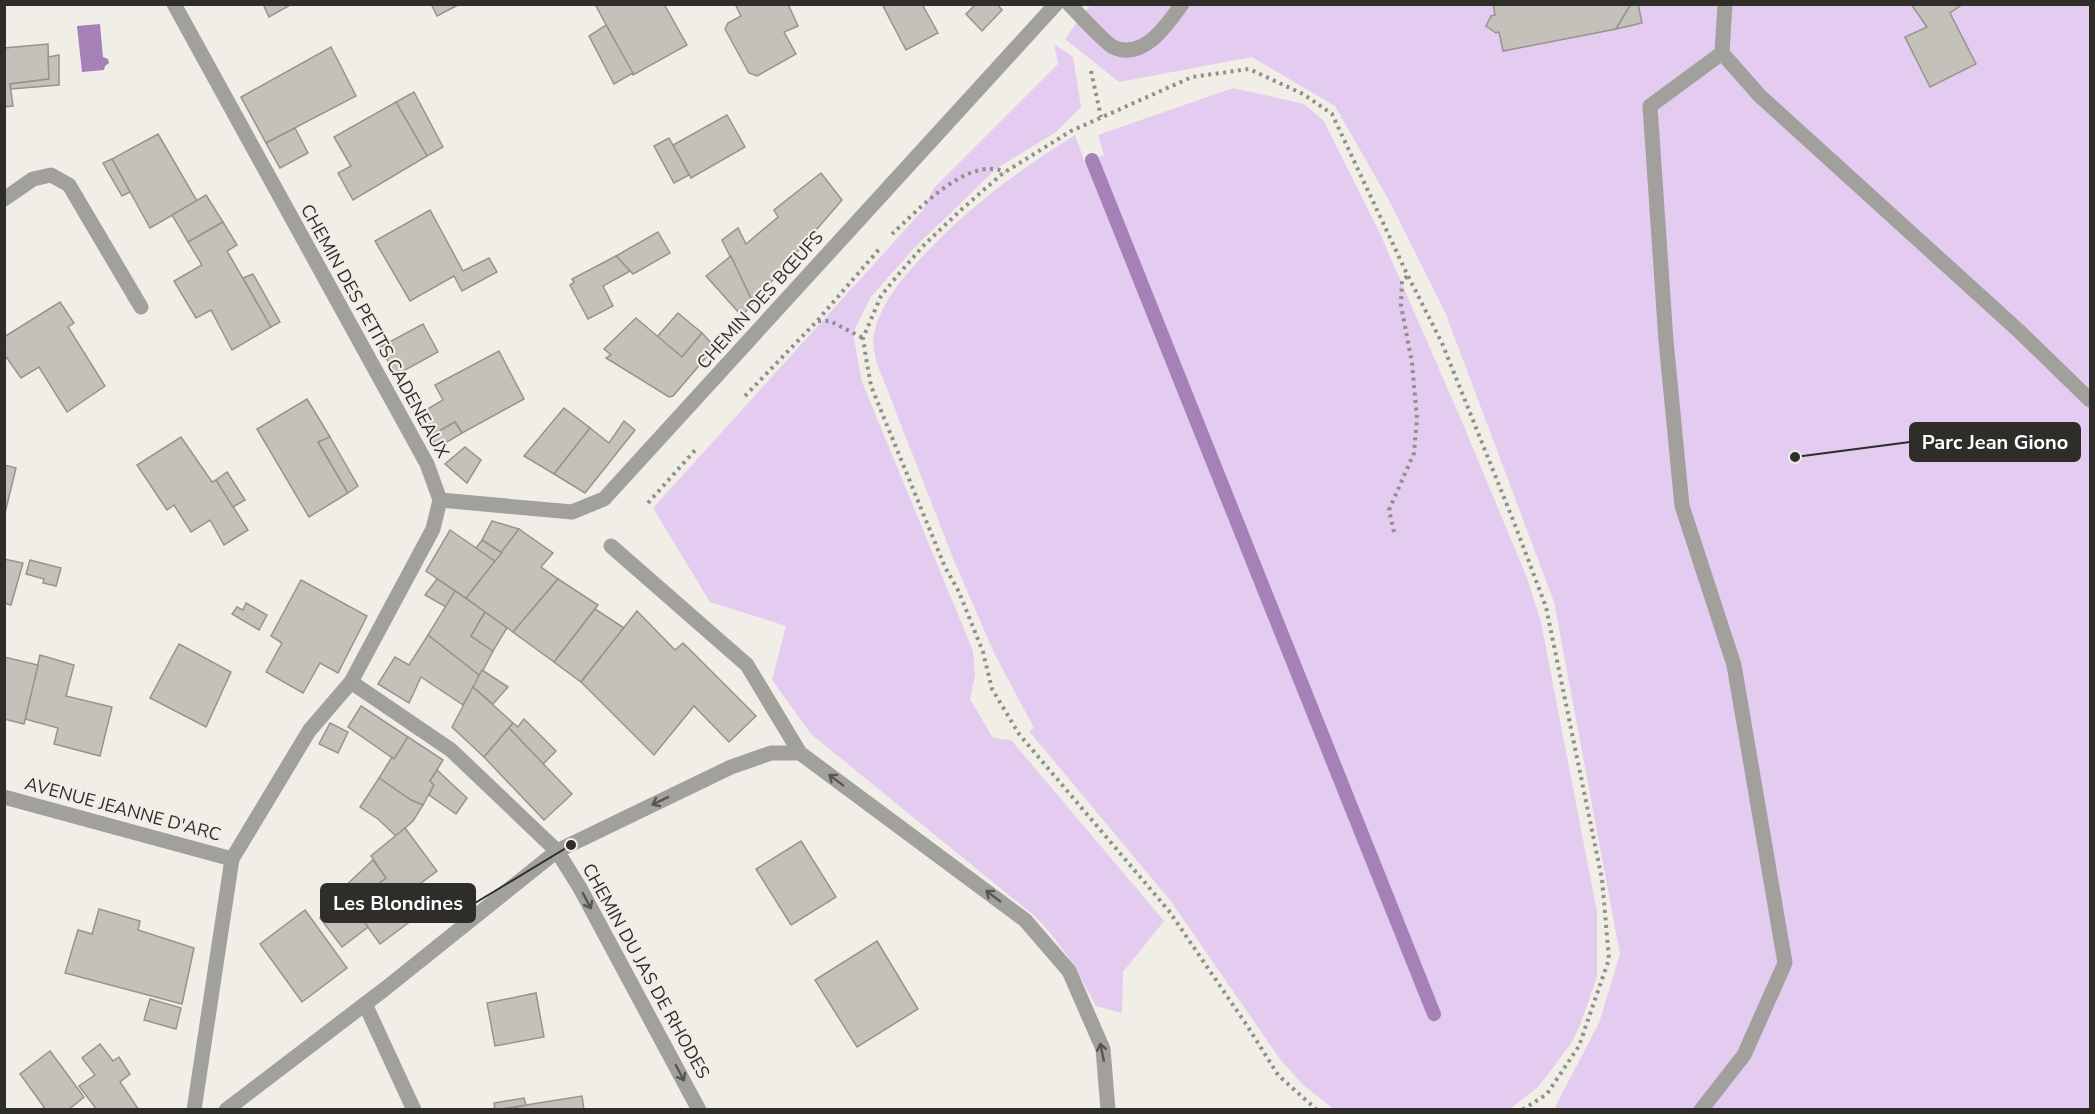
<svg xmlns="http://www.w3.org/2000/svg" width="2095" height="1114" font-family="'Nunito Sans',sans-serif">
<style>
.green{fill:#e3ccef}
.water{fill:#a681b8}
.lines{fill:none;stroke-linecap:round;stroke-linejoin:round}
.stream{stroke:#a681b8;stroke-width:14}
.building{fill:#c3c1b9;stroke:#96948d;stroke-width:1.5}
.path{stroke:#908f89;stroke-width:4;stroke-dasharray:3 4.5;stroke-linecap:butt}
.minor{stroke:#a1a09c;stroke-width:15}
.oneway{stroke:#565552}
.labels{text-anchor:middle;stroke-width:4.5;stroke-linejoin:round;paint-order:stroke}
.street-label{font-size:18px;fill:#2e2d2a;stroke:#f0eee6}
.leader{fill:none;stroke:#2e2d2a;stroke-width:2}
.callout-dot{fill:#2e2d2a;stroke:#f0eee6;stroke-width:2}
.callout{fill:#2e2d2a;stroke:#2e2d2a;stroke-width:2}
.callout-label{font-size:20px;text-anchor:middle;font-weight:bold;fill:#fff}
</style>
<rect width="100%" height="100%" fill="#f0eee6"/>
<g class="green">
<path d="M1091,4L2090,5V1109L1557,1110L1555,1107L1599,1023L1620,954L1554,602L1445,312L1391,204L1335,106L1252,57L1119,82L1065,39Z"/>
<path d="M1054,44L1073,57L1081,107L1056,132L997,168L914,248L871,297L853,333L862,382L973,651L975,675L970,699L993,738L1011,740L1164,921L1123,972L1122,1013L1096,1006C1078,972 1060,939 1031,913L811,734L772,680L786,626L710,602L653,508L922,211L934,188L1058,64Z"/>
<path d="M1233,88L1304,104L1324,121L1381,236L1460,417L1527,578L1541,622L1597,912V977L1580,1025L1572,1042L1539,1086L1510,1109L1334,1110L1329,1105L1302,1084L1280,1059L1170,900L1029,731L1034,728L995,655L955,563L876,361C875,353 872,342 874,334C881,302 903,277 925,254C972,204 1018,171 1075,135L1085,163L1104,155L1098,135Z"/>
</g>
<path class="water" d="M100,24L103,57L108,59L109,63L105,66L104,70L82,72L77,26Z"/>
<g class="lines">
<path class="stream" d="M1092,160L1434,1014"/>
</g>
<g class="building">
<path d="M263,4H292L269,17Z"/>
<path d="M431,4H460L437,16Z"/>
<path d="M595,4H664L687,45L633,75Z"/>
<path d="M735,4H788L798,26L784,32L796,54L757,76L749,73L725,29L728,23L741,16Z"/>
<path d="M882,4H922L938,33L906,50Z"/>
<path d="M976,4H997L1002,10L982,31L966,14Z"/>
<path d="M1493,4H1631L1616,29L1503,51L1499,32L1496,33L1486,26L1491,16L1495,15Z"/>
<path d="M1631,4H1638L1642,23L1616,29Z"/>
<path d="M1911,4H1963L1950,13L1976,64L1930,87L1905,37L1927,27Z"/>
<path d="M606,25L633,73L614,84L589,36Z"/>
<path d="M48,44L49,79L10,84L13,106L4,107V48Z"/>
<path d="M331,47L356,96L266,143L241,97Z"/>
<path d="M59,55V85L11,89L10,84L49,79L48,57Z"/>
<path d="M414,92L443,147L427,156L396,102Z"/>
<path d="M396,102L427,156L353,200L338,173L351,166L334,137Z"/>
<path d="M727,115L745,147L691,178L673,145Z"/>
<path d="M295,128L308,153L280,168L266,143Z"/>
<path d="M158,134L197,201L150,228L112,159Z"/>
<path d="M669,138L689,175L674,183L654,146Z"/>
<path d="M112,159L130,192L122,196L103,163Z"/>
<path d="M821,173L842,200L753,303L722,240L738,228L746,244L778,217L774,210Z"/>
<path d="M206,195L223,222L188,242L172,215Z"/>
<path d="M430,210L463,271L489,258L497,272L462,291L454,276L410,301L375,241Z"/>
<path d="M223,222L237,245L227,251L271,327L232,350L211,310L196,318L174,281L202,265L188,242Z"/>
<path d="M658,232L670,253L633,274L616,256Z"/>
<path d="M616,256L630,271L603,286L613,306L588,319L570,285L574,282L572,279Z"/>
<path d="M731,256L753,303L742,316L706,276Z"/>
<path d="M253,274L280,322L271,327L243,278Z"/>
<path d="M60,302L74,323L68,327L105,386L67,412L39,367L21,378L4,354V337Z"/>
<path d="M678,313L702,333L682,357L657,337Z"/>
<path d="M636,318L682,357L702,333L715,347L673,396L669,397L606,358L611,355L604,349Z"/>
<path d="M423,324L438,352L396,375L380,347Z"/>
<path d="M499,351L524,399L462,433L455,422L430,436L419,414L443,400L435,385Z"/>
<path d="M307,399L330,437L318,442L348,493L309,517L257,429Z"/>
<path d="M564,408L590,428L554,474L524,456Z"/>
<path d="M624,421L635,430L585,493L554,474L590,428L609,443Z"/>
<path d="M455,422L462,433L437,448L430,436Z"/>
<path d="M181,437L212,482L216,480L248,530L224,545L210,520L191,532L174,505L167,510L137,465Z"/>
<path d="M330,437L358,486L348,493L318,442Z"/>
<path d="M465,447L481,460L467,483L445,464Z"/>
<path d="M4,465L16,468L4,517Z"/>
<path d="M227,472L245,500L233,507L216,480Z"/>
<path d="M492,521L519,529L502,553L482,540Z"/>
<path d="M519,529L553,553L541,567L558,579L513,632L466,598Z"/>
<path d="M450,530L495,561L466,598L426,571Z"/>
<path d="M482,540L502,553L495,561L476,548Z"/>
<path d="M4,559L23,563L11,605L4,603Z"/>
<path d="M30,560L61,568L56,586L43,583L44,579L26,574Z"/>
<path d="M437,579L455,591L446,607L425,595Z"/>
<path d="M558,579L598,605L554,662L513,632Z"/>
<path d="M301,580L367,616L338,673L320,663L303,693L266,672L282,643L271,636Z"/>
<path d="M455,591L485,612L471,636L493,651L480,676L428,635Z"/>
<path d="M246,603L267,615L259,630L232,614L237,607L243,610Z"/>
<path d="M595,609L624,628L581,682L554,662Z"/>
<path d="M637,611L675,650L683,643L756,716L729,742L694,706L654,755L581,682Z"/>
<path d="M485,612L507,628L493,651L471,636Z"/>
<path d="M428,635L480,676L463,705L421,677L409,703L378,684L395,657L409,665Z"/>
<path d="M179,644L231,672L206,727L150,698Z"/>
<path d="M40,655L74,665L66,696L112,707L100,756L54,744L58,728L25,719Z"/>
<path d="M4,657L38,665L24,724L4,719Z"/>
<path d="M482,670L508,687L493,704L473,687Z"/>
<path d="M473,687L513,723L484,757L452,727Z"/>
<path d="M361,706L408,737L394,759L348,727Z"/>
<path d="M524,719L556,751L543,764L509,728L513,723L518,727Z"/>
<path d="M330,723L348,732L338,753L319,744Z"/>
<path d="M509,728L572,794L544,820L484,757Z"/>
<path d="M408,737L443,760L430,781L434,785L423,805L411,800L379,778L392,757L394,759Z"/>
<path d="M437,770L467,798L456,814L429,795L434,785L430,781Z"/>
<path d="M379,778L411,800L423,805L413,821L396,836L378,819L360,807Z"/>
<path d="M405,828L437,871L401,898L416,917L380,944L351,904L386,878L371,856Z"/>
<path d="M801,841L836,897L791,925L756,869Z"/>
<path d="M373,860L386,878L351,904L341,890Z"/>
<path d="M347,898L368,927L342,947L320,918Z"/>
<path d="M99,909L140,921L138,930L194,948L182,1004L65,973L78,930L92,934Z"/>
<path d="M305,910L347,968L302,1002L260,944Z"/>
<path d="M877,941L918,1009L857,1047L815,980Z"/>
<path d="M536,993L544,1037L495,1046L487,1003Z"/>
<path d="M150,999L181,1008L176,1029L144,1020Z"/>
<path d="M100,1044L113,1061L119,1057L130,1074L120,1082L139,1110H97L79,1086L95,1075L82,1058Z"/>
<path d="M50,1051L84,1097L68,1110H41L44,1107L20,1074Z"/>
<path d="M582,1096L584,1110H505L526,1105Z"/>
<path d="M524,1098L526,1105L495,1110L494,1103Z"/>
</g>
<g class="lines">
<g class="path">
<path d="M1091,71L1101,117"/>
<path d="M892,234C917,211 968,155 1005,172"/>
<path d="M818,321H830L863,338"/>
<path d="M745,396L817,321L881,247"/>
<path d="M648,503L697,448"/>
<path d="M1394,532L1389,510L1414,453L1417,418L1412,363L1401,305L1402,280L1408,276"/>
<path d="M1317,1110L1278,1075L1248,1027L1169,911L1019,734L992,689L983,652L959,592L945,567L871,386L866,358L863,338L881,296L897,276L924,245L962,209L1002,174L1071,131L1192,77L1249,69L1303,94L1332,114L1408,276L1442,343L1515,525L1546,607L1602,879L1609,959L1579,1046L1547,1094L1522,1110"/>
</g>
<g class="minor">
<path d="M174,4L427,464L440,500L433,529L351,682L309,731L232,859L194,1110"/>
<path d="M1069,4C1077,12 1105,43 1113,47C1143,61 1167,25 1182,4"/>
<path d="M1722,53L1760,96L2020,332L2090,400"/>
<path d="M4,199L33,179L51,175L69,185L141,307"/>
<path d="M440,500L572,512L604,499L1056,4"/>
<path d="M611,546L747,665L800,753"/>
<path d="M351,682L451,750L557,851L580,888L699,1110"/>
<path d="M4,797L232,859"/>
<path d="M365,1004L414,1110"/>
<path d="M226,1110L386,988L557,851L731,767L771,753H800L1025,920L1069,971L1103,1049L1108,1110"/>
<path d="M1701,1110L1744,1055L1785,963L1734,665L1682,506L1666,341L1650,106L1722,53L1725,4"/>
</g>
</g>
<defs><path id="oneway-shaft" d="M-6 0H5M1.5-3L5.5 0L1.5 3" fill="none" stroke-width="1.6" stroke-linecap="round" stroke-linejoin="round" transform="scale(1.5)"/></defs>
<g class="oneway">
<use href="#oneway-shaft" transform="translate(836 780) rotate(-143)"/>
<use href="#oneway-shaft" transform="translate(660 801) rotate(154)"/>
<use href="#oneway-shaft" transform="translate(993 896) rotate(-143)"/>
<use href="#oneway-shaft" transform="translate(587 901) rotate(62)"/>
<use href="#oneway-shaft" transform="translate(1102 1052) rotate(-102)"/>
<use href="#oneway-shaft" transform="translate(680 1073) rotate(62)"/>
</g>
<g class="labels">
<g class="street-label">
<text transform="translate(760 300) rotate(-48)" y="6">CHEMIN DES BŒUFS</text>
<text transform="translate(375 331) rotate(61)" y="6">CHEMIN DES PETITS CADENEAUX</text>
<text transform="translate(123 809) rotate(15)" y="6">AVENUE JEANNE D'ARC</text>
<text transform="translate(646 971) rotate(61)" y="6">CHEMIN DU JAS DE RHODES</text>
</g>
</g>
<path class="leader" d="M1795 457L1910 442M571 845L475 903"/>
<g class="callout-dot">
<circle cx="1795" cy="457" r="6"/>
<circle cx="571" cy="845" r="6"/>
</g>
<g class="callout">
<rect x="1910" y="423" width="170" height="38" rx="6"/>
<rect x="321" y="884" width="154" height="38" rx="6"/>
</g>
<g class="callout-label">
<text x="1995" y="449">Parc Jean Giono</text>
<text x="398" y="910">Les Blondines</text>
</g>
<rect width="2095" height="1114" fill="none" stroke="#2e2d2a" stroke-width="12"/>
</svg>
